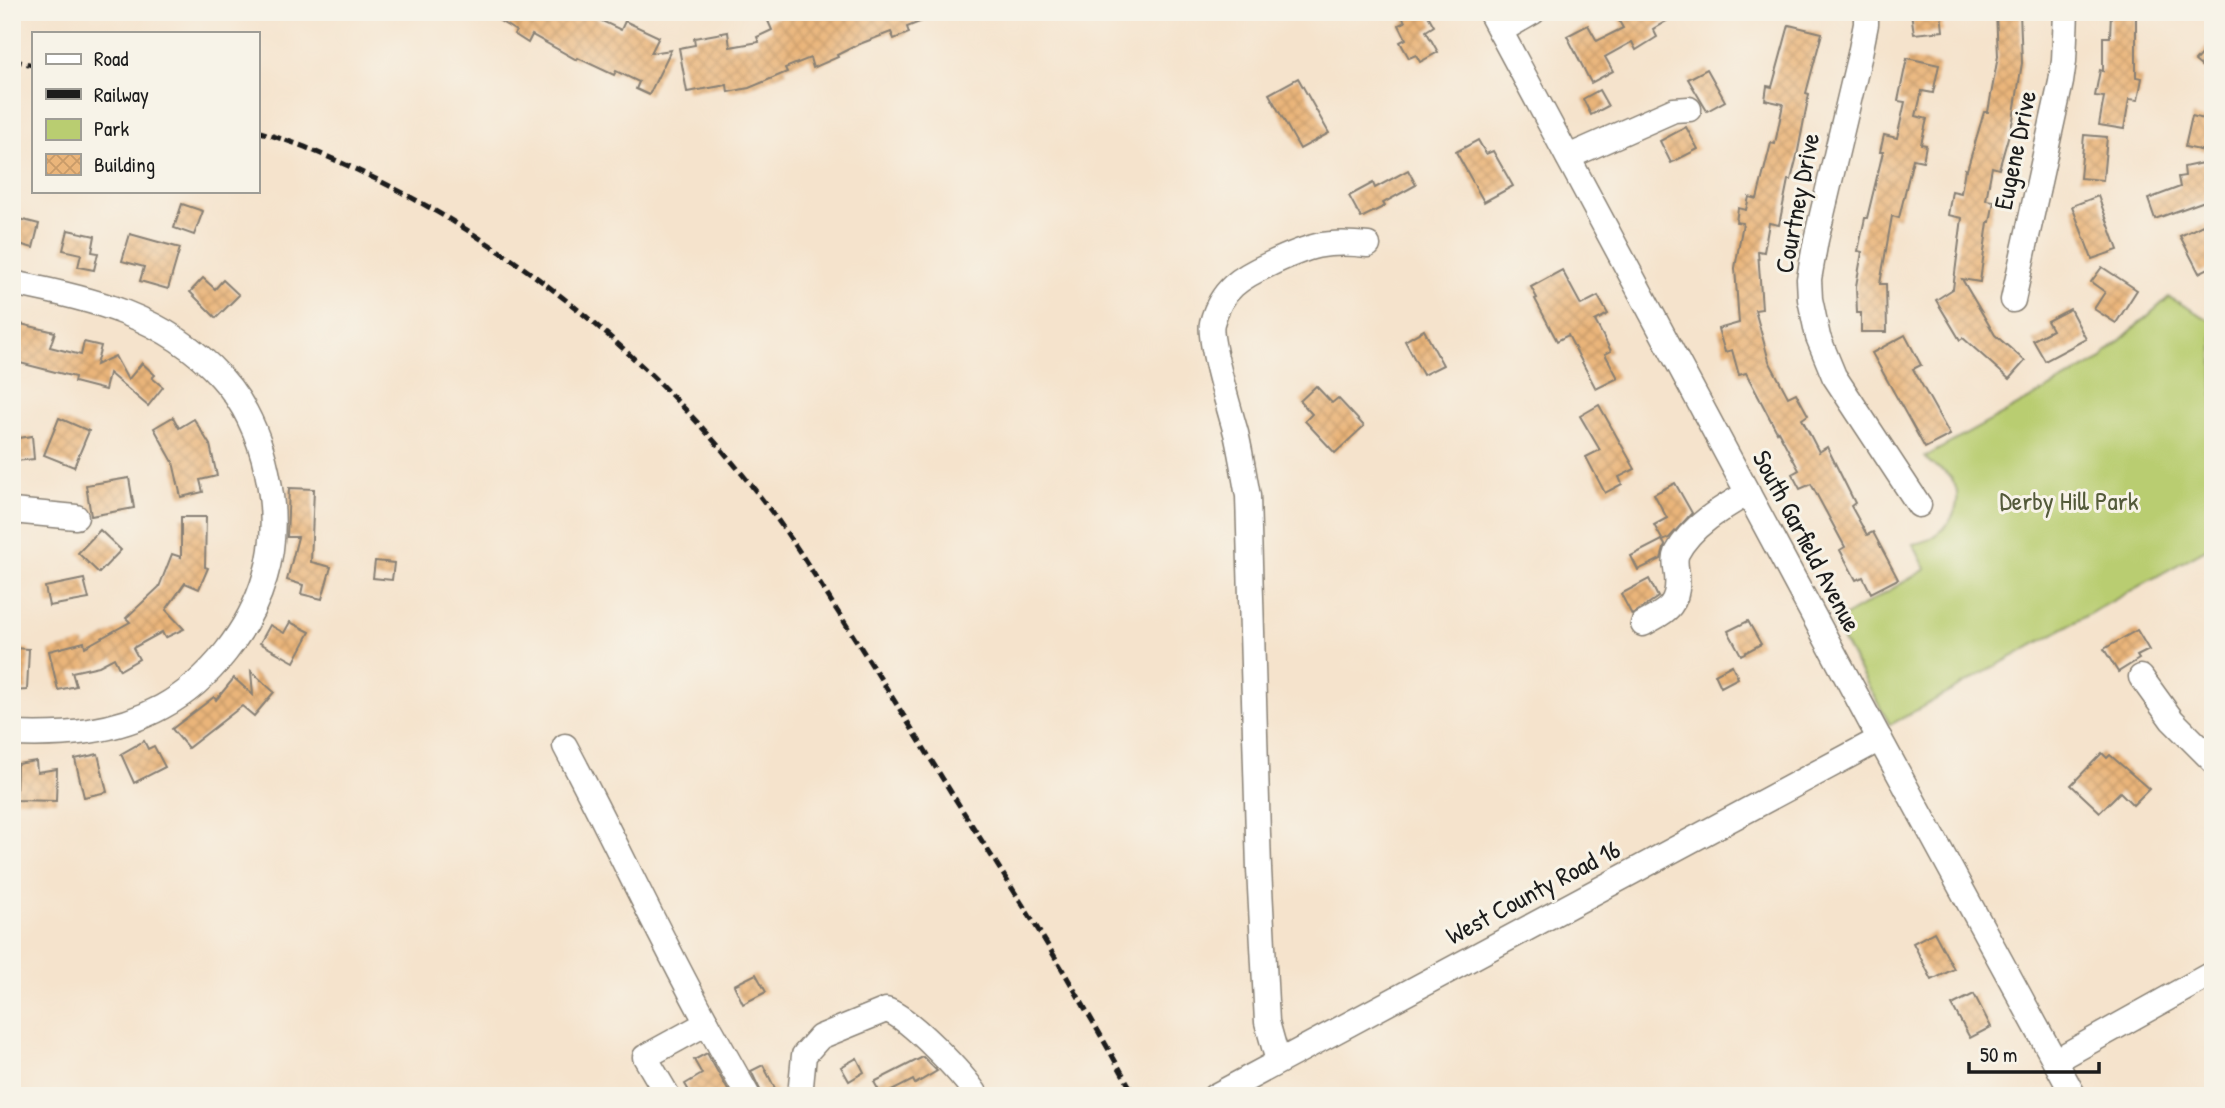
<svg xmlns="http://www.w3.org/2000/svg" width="2225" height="1108" font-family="'Patrick Hand',sans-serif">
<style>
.green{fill:#b9cd71;stroke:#6a7446;stroke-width:2}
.building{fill:url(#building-cross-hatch)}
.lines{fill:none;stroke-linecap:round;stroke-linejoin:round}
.minor-casing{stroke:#888074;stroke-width:27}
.minor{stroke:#fff;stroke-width:24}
.rail{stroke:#1c1c1c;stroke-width:5;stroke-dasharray:10 5;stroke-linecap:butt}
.labels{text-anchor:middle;stroke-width:6;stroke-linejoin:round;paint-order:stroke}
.street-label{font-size:26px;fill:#1c1c1c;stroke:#f7f3e8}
.park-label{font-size:26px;fill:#535a3a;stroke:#f7f3e8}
</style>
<defs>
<pattern id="building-cross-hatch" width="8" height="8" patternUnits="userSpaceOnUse" patternTransform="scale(1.75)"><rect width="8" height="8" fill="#eab57a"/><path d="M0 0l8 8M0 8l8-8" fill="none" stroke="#c89b69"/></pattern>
</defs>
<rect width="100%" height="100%" fill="#f7f3e8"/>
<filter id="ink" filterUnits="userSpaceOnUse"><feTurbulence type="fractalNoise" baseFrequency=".0143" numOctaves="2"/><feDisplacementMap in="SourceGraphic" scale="14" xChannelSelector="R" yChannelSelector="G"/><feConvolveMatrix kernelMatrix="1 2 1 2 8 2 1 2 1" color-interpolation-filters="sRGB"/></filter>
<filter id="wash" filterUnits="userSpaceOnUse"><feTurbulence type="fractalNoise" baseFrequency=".00686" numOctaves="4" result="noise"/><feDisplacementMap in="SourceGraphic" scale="28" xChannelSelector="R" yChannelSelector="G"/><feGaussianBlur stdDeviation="1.57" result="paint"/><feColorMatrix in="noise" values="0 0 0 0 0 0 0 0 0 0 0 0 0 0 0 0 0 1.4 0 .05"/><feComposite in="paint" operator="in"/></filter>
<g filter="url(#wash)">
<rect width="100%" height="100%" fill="#f5e3cc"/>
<path class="green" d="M2169,297L2213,322V545L1890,725L1833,623L1926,569L1913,544C1943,541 1970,505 1951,478C1943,468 1932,468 1925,457L2102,359L2107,352Z"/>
<g id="blocks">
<g class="building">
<path d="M485,12H583L621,30L625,21L659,37L651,53L671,50L649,95L636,89L639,82L616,71L614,75L578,58L577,60L532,35L528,43L514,34L516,31Z"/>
<path d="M804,12L942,13L907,27L909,33L894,39L891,32L857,45L837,55L838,57L813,68L810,58L785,68L787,72L749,88L728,92L727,85L687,92L679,48L695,45L694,38L728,32L730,47L759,42L757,37L772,30L768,21L788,13L790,18Z"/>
<path d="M1400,12H1426L1434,26L1426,31L1438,52L1420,62L1416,55L1409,58L1400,42L1406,39L1399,25L1405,22Z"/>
<path d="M1630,12H1682L1653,29L1657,37L1636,50L1632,42L1605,57L1613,71L1591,83L1567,36L1588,25L1597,41L1623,28L1618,19Z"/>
<path d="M1911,12H1941L1943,31L1914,34Z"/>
<path d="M1996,12H2020L2022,63L2013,120L1999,169L1992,167L1986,200L1994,201L1990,222H1988L1980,282L1962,279L1995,335L2025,361L2009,379L1963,338L1960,340L1936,300L1953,289L1962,218L1948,215L1952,191L1961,193L1965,169L1967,170L1984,112H1988L1998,56Z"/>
<path d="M2111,12H2136V77L2142,78L2138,100L2129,99L2124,129L2099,125L2104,97L2095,96L2100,70L2103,71V37H2110Z"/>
<path d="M1789,25L1822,33L1806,93L1809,94L1797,156L1791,180H1788L1779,225L1769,223L1764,252L1758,251L1762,309L1755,310L1769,361L1788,397L1796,393L1808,415L1802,419L1819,452L1827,447L1855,503L1851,506L1867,535L1873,532L1898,579L1871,593L1863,577L1856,580L1840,550L1845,547L1811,484L1800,489L1792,474L1799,470L1778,431L1777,432L1746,373L1739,375L1732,350L1725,352L1718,329L1739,323L1735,268L1743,223L1736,222L1738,208L1746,210L1749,197L1757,199L1771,143L1775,144L1783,104L1765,100L1767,86L1772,87Z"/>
<path d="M2213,41V76L2195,61Z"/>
<path d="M1907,58L1939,65L1933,93L1922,91L1916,116L1927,119L1921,144L1926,145L1923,161L1913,159L1899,218L1892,216L1880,284H1886L1887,332H1861V313H1857L1856,286L1862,252L1858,251L1865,218H1867L1883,152H1880L1884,135L1897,138L1905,102L1898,101Z"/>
<path d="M1707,69L1725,101L1707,111L1688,79Z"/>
<path d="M1298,78L1329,133L1300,149L1269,94Z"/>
<path d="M1599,90L1608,106L1591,115L1583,99Z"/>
<path d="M2192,116L2212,121L2205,151L2185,147Z"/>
<path d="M1686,127L1698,149L1671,163L1660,141Z"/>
<path d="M2084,135L2107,137L2103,180L2080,178Z"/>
<path d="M1478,140L1486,154L1493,151L1513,186L1484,202L1456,152Z"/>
<path d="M2207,162L2213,198L2155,219L2148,199L2180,187L2178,177L2185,176L2184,167Z"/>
<path d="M1408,170L1416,185L1383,203L1385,206L1361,218L1349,196L1373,183L1375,188Z"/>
<path d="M2098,196L2118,250L2092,259L2072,206Z"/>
<path d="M182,204L203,211L194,235L174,228Z"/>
<path d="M12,217L39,224L33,248L12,242Z"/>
<path d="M2213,220V266L2199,273L2180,236Z"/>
<path d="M68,230L95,236L92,252L98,253L94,270L78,267L81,254L63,250Z"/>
<path d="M130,234L180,248L168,289L140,281L144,267L122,261Z"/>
<path d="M2102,267L2137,290L2116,323L2094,309L2105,292L2091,282Z"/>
<path d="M1562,270L1581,305L1598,296L1608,314L1595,321L1611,351L1605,354L1618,378L1596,389L1568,335L1557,341L1535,299L1537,298L1531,287Z"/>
<path d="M203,278L215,289L223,280L239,295L216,318L190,292Z"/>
<path d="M2070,309L2086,339L2045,361L2033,340L2052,330L2047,321Z"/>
<path d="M12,322L55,332L50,347L81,355L84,342L101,346L96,365L115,356L128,380L142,363L155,375L152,378L163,387L148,406L109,373L105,390L74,382L75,377L12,361Z"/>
<path d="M1424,330L1443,365L1423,375L1405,341Z"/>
<path d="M1905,335L1921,365L1913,369L1950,435L1925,448L1872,353Z"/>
<path d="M1316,386L1332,403L1338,398L1364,426L1335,453L1305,421L1312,414L1300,401Z"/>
<path d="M1599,405L1635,469L1619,477L1622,484L1605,493L1586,457L1600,450L1580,416Z"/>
<path d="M173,417L179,428L194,419L210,445L217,476L200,480L203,492L181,497L173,462L154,428Z"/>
<path d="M59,418L89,431L74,467L44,455Z"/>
<path d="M32,436L34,459L16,461L15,460H12V439Z"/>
<path d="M129,478L134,508L91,516L86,485Z"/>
<path d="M1675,483L1692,513L1669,538L1663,541L1654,525L1667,518L1654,494Z"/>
<path d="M289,488L314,489L311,562L331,567L322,599L301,594L303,585L287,580L298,537H287Z"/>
<path d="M181,517H206L205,567L208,568L199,589L185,583L166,610L184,629L165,638L162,632L133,648L139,659L120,670L114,658L99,666L72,672L76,686L58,690L49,651L84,642L85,647L130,622L126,618L159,587L172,554L181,557Z"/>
<path d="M100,530L121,550L99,573L78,553Z"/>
<path d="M1662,540L1665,545L1661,559L1638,570L1631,556Z"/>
<path d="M375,561L394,563L392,580L373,578Z"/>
<path d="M84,579L89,599L49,606L45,587Z"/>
<path d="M1649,579L1658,597L1632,615L1621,594Z"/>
<path d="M1748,621L1761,644L1741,655L1728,631Z"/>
<path d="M290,622L310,632L294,662L260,643L270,625L284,633Z"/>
<path d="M2137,630L2149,650L2137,656L2139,659L2118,672L2104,649Z"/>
<path d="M12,648L29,649L27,690L12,691Z"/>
<path d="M1732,665L1738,678L1721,687L1715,674Z"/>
<path d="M251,671L274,692L254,716L242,706L188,748L172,729L214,697L216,700L234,678L253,695Z"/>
<path d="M144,741L148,749L154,746L165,767L134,783L121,754Z"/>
<path d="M2102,753L2107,758L2110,755L2149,789L2133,805L2120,792L2100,812L2071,785Z"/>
<path d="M98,754L107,792L84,797L75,759Z"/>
<path d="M36,761L37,772L57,769L56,801L16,800L17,764Z"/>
<path d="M1934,932L1954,969L1932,980L1913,943Z"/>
<path d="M756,974L766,992L743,1004L734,985Z"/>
<path d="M1974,994L1991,1027L1970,1038L1952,1005Z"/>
<path d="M707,1053L729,1092L722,1096H692L685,1084L702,1074L694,1060Z"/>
<path d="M923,1057L937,1071L915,1084L913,1080L882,1096L874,1082Z"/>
<path d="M857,1058L864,1072L849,1081L841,1067Z"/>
<path d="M763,1065L779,1096H763L751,1071Z"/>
</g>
</g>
</g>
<g filter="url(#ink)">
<use href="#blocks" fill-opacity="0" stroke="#888074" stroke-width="2"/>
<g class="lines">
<g class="minor-casing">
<g id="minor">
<path d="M1490,12L1877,734L2074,1096"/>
<path d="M1866,12V24L1860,54L1816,240L1809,279L1810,299L1818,337L1834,376L1919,505"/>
<path d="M1500,31L1533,12"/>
<path d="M1568,157L1674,110L1689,109"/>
<path d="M12,283C90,298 166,316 221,377C266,426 284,514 265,577C250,629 210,681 162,707C114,733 65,736 12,734"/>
<path d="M2013,300L2061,82L2064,61L2066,12"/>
<path d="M12,511L76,517"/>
<path d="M1643,624C1667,611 1680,605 1677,575C1676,567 1674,560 1677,553C1691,526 1722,508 1748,493"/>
<path d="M2141,677L2172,720L2213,761"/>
<path d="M565,746C614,838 657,932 707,1023"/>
<path d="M1278,1061L1267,1022L1259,869L1248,496C1244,475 1241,454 1236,433C1230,411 1208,340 1212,323C1221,289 1241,277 1270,264C1308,246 1325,240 1368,245"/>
<path d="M2055,1061L2213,973"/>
<path d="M668,1096L645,1057L707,1023L748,1096"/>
<path d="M800,1096L804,1055L820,1037L886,1010C908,1016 964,1075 977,1096"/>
<path d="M1215,1096L1880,739"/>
</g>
</g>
<use href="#minor" class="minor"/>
<g class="rail">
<path d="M12,60L33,65"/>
<path d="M257,131C276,137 296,143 314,151C498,227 659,359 777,519C798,548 817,579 836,609C869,660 901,711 933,763C977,835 1025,906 1068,979C1091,1018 1113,1057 1135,1096"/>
</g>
</g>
</g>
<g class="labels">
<g class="street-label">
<text transform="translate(2015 150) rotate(-78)" y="9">Eugene Drive</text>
<text transform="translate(1797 203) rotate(-79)" y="9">Courtney Drive</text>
<text transform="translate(1807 541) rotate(62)" y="9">South Garfield Avenue</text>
<text transform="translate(1533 892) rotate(-28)" y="9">West County Road 16</text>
</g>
<g class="park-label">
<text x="2069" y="510">Derby Hill Park</text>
</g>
</g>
<rect width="2225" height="1108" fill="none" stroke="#f7f3e8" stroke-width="42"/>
<rect x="32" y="32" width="228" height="161" fill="#f7f3e8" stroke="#9f9d96" stroke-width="2"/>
<rect x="46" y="54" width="35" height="10" fill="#ffffff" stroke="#9f9d96" stroke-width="2"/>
<text x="94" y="66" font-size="21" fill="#1c1c1c">Road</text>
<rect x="46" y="89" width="35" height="10" fill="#1c1c1c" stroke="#9f9d96" stroke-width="2"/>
<text x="94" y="102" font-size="21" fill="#1c1c1c">Railway</text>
<rect x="46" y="119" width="35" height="21" fill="#b9cd71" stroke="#9f9d96" stroke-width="2"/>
<text x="94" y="136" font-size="21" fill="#1c1c1c">Park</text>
<rect x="46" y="154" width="35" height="21" fill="url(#building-cross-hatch)" stroke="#9f9d96" stroke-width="2"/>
<text x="94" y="172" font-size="21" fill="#1c1c1c">Building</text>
<path d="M1969 1062v10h130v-10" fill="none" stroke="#1c1c1c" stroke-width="3.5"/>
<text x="1980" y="1062" font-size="21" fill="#1c1c1c" stroke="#f7f3e8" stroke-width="5" paint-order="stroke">50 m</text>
</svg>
